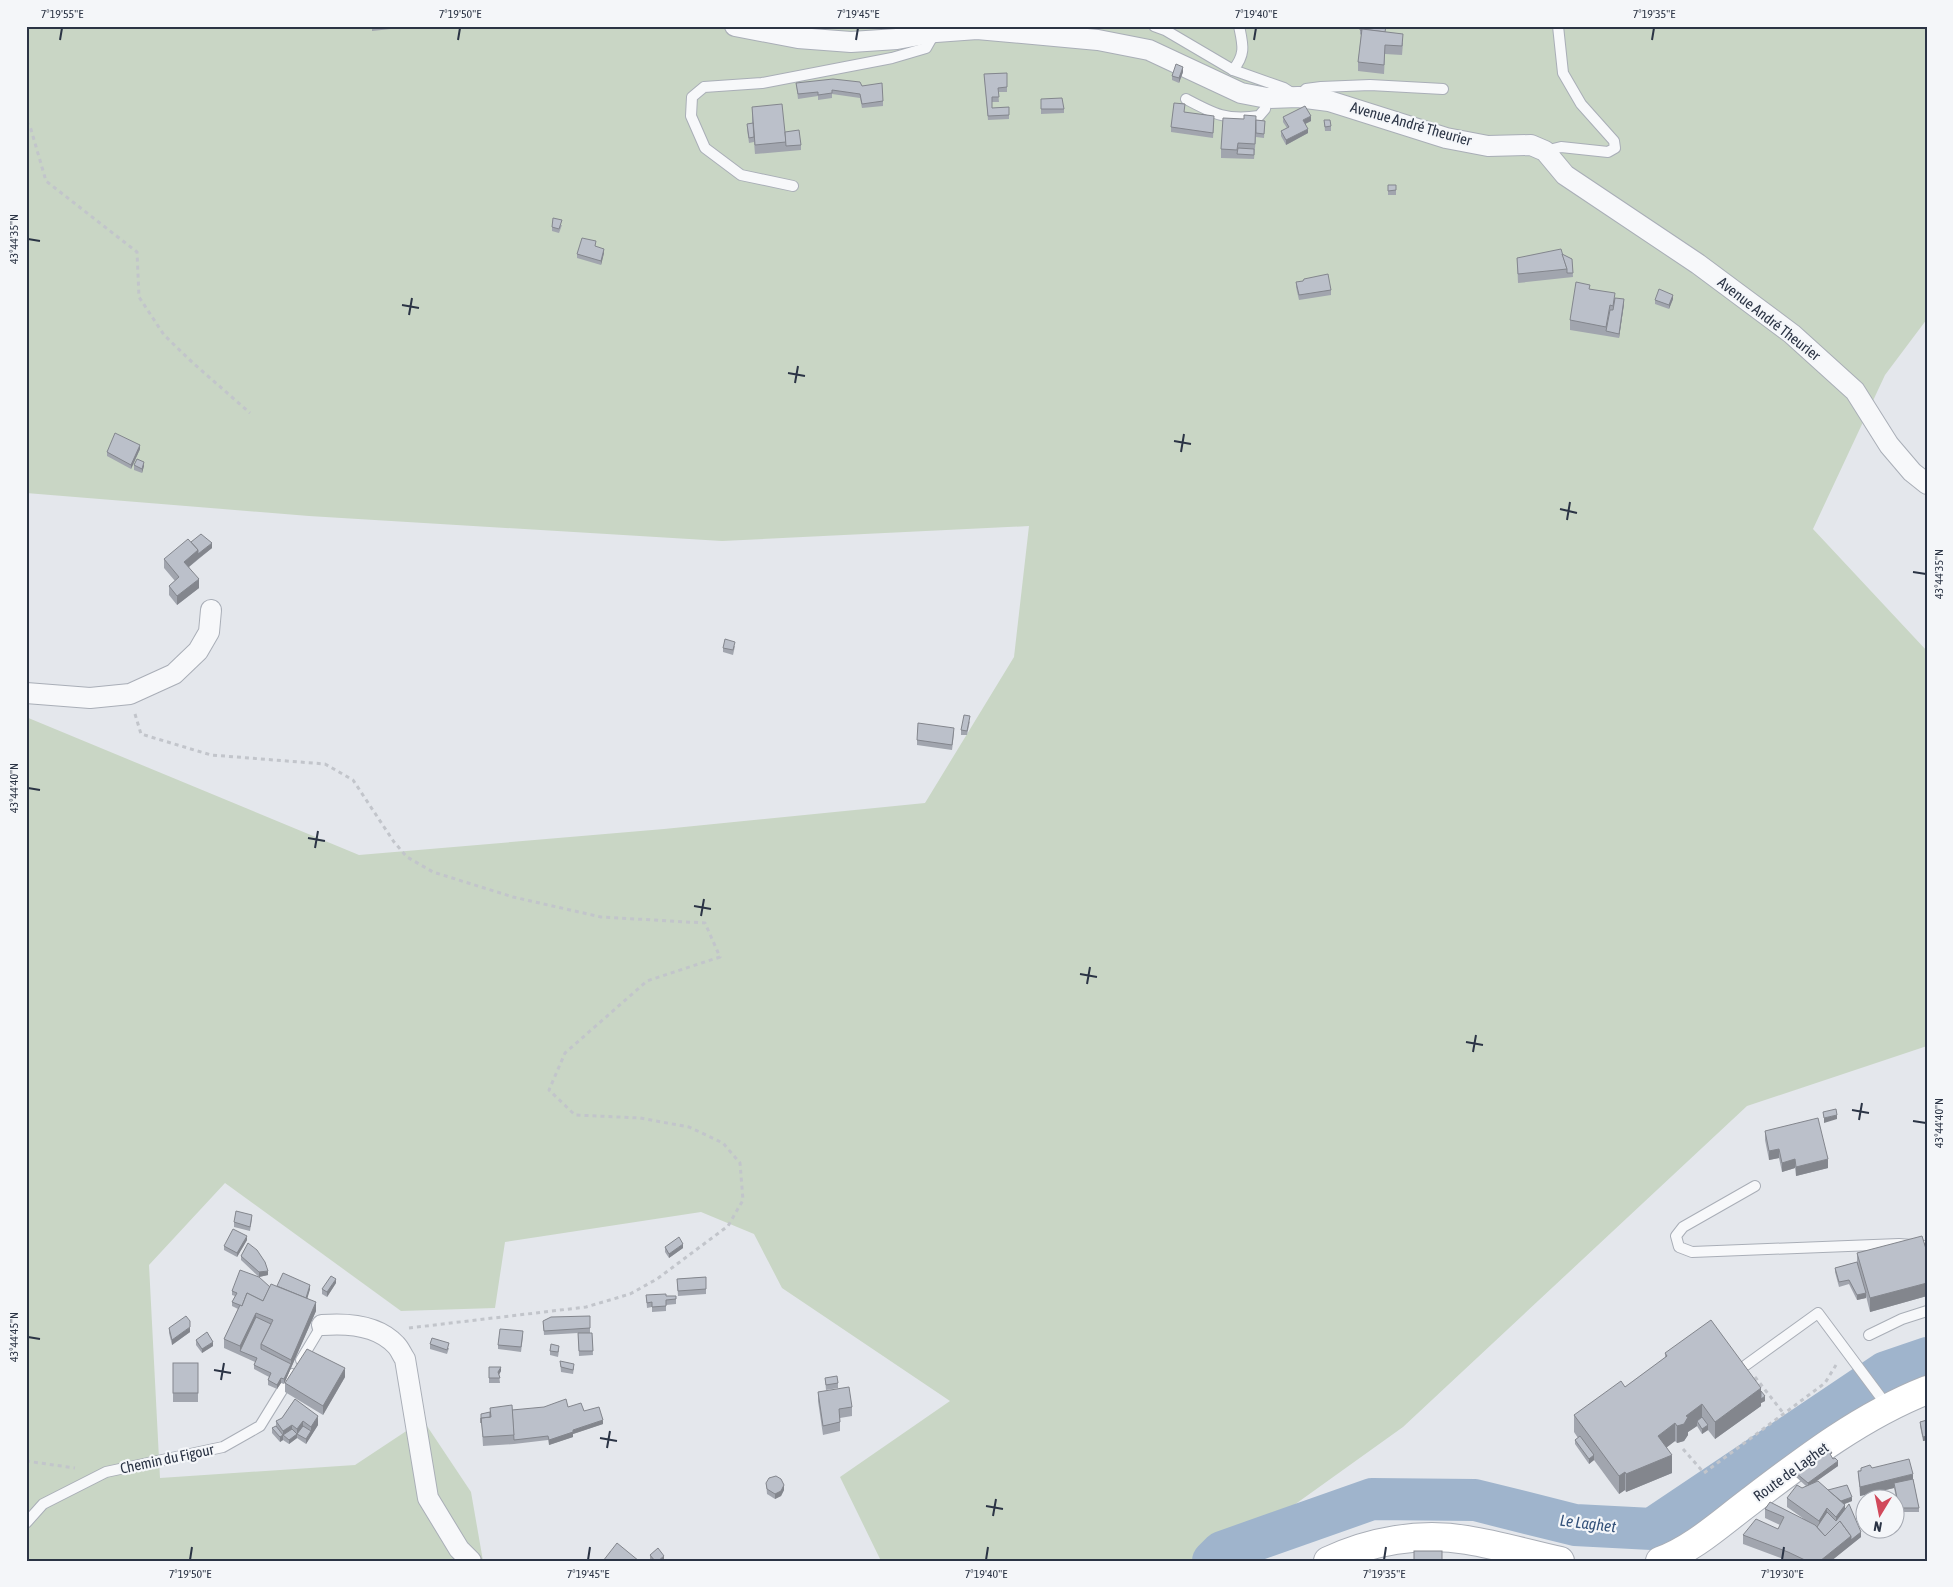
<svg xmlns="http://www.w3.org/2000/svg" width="1953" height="1587" font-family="'Asap Condensed',sans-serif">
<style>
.green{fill:#c9d6c5}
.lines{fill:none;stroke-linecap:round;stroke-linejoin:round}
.river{stroke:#9fb4cc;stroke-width:42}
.lane-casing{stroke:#a9aeb7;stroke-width:12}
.street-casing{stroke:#a9aeb7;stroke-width:22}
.secondary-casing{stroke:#a9aeb7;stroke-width:30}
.path{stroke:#c2c5cb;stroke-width:3;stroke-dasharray:4 4;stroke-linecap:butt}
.lane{stroke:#f7f8fa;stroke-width:10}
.street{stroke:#f7f8fa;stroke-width:20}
.secondary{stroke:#fff;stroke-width:28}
.wall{fill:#a1a5ae}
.shaded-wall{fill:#83868d}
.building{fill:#bbc0ca;stroke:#83868d}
.ticks{fill:none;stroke:#2b3445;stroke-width:2}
.labels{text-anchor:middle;stroke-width:4.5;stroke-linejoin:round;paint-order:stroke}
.street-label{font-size:15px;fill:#2b3445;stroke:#f4f6f9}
.water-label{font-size:16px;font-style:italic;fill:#34527a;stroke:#f4f6f9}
.neatline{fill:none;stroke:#2b3445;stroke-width:2}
.ticks-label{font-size:12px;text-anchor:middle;fill:#2b3445}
</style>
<rect width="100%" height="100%" fill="#e4e7ec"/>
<path class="green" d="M26,26H1927V319L1885,375L1813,529L1927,651V1046L1747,1106L1403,1427L1216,1561H881L840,1477L950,1401L782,1288L754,1234L701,1212L505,1242L495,1308L401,1311L225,1183L149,1265L160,1478L355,1465L423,1420L471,1492L483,1561H26V717L359,855L664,829L925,803L1014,657L1029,526L722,541L309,516L26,493Z"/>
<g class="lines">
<path class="river" d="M1213,1561L1222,1552L1372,1499L1475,1500L1575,1525L1652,1529L1886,1372L1927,1358"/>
<g class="lane-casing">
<g id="lane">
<path d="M1154,26L1165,30L1233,70L1284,88L1298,97L1306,89L1321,87L1370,85L1443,89"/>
<path d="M1233,70C1246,54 1243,45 1239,26"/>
<path d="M1186,99C1214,114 1227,121 1259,116L1265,109L1267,98"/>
<path d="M1545,151L1561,147L1608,152L1615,148L1614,141L1581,104L1563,73L1558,26"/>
<path d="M793,186L741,175L705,148L691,116L692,97L704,87L762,83L892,58L926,48L935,32"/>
<path d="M1755,1186L1683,1227L1676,1236L1679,1247L1692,1252L1899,1244L1925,1246L1927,1248"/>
<path d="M1869,1335L1902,1319L1927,1311"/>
<path d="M301,1360L322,1325"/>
<path d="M1746,1365L1818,1313L1888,1407"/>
<path d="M26,1523L43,1504L106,1472L223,1447L260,1426L292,1374"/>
</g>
</g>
<g class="street-casing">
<g id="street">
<path d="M735,26L798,38L851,42L897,39L936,32L977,29L1098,40L1149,50L1241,93L1267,98L1298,97L1329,101L1446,138L1488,146L1531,145L1545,151L1565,175L1698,264L1792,334L1855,391L1889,445L1912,472L1927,484"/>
<path d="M26,693L90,698L130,694L174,674L198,651L209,632L211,610"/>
<path d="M322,1325C347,1323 378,1325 396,1345C400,1349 402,1355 405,1359L428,1498L459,1549L471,1561"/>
</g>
</g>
<g class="secondary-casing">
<g id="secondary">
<path d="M1328,1561C1370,1541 1420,1532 1467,1540C1498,1545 1529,1554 1560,1561"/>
<path d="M1660,1561C1693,1549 1721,1523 1749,1502C1804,1460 1861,1416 1927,1390"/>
</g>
</g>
<g class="path">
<path d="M26,122L30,126L46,181L137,252L139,297L164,335L193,363L250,413"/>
<path d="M135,714L141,734L211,755L325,764L353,780L394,842L407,857L433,872L513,897L601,917L705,923L720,957L647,981L565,1053L549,1090L575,1115L640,1118L689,1127L723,1143L740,1163L743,1200L728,1226L657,1279L630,1294L586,1307L409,1328"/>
<path d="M1755,1377L1784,1414"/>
<path d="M1683,1449L1704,1473L1825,1383L1836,1365"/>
<path d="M26,1461L75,1468"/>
</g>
<use href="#lane" class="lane"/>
<use href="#street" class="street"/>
<use href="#secondary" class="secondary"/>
</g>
<g class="wall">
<path d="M372,26H400V28L372,31Z"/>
<path d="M1360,26L1386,32L1403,43L1402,55L1385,54L1384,74L1358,71V62L1361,35L1360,34Z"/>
<path d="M1183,72L1179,83L1172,80V76Z"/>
<path d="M1007,73V92H998L999,102H992V108L1009,107V119L988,120L984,74Z"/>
<path d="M796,83L862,86L883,101V106L862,108L860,98L832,94V98L818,100V96L798,99Z"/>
<path d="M1041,99L1064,109V113L1041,114Z"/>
<path d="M752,107L785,132L801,145V150L755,154L754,142L749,143L747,129V124L752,123Z"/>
<path d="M1185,112L1214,121L1213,138L1171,132V127Z"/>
<path d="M1283,117L1311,121L1305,124L1308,133L1286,145L1281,136V131L1287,128L1283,122Z"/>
<path d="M1256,120L1265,121L1264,138L1256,137L1254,159L1221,158V149Z"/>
<path d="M1324,120L1331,126V131H1325Z"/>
<rect x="1388" y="185" width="8" height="10"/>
<path d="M562,225L559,233L552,231V227Z"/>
<path d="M596,246L604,253L601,265L577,258V254Z"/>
<path d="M1562,254L1572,259L1573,277L1518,283L1517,258Z"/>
<path d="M1296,282L1331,290V295L1299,300L1296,287Z"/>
<path d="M1590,289L1615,298L1624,304L1619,338L1570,330V320Z"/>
<path d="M1673,299L1669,309L1655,304V300Z"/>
<path d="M140,449L131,469L107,456V452Z"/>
<path d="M134,465L144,466L142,473L134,470Z"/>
<path d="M191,542L212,548L189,567L199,588L177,605L169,595V586L175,581L164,568V559Z"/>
<path d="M735,646L733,655L723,652V648Z"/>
<path d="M970,721L967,735H961V730Z"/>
<path d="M954,733L952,750L917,745V740Z"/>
<path d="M1765,1131L1828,1168L1796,1176L1795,1168L1782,1172L1779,1158L1769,1160L1765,1140Z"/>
<path d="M252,1219L250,1231L234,1227V1222Z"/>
<path d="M247,1240L237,1257L224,1250V1246Z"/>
<path d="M665,1247L683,1248L669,1258L665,1252Z"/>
<path d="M1927,1252V1296L1870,1312L1866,1296V1298L1857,1300L1849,1284L1839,1287L1835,1272V1268L1857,1262V1253Z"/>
<path d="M241,1256L268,1275L259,1277L241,1260Z"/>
<path d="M706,1277V1294L678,1296L677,1279Z"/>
<path d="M336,1283L327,1297L322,1294V1289Z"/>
<path d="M277,1286L310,1289L307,1298L316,1311L284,1384L281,1383L277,1389L268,1385V1380L269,1377L254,1369V1365L255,1362L224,1348V1339L238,1309L232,1306V1302L235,1296L232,1295V1291Z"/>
<path d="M646,1295L666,1296L676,1299V1304L666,1305V1311L652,1312V1307L647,1308Z"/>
<path d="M590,1316V1333H592L593,1355L579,1356L578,1333L544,1335L543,1321Z"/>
<path d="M169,1328L190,1332L172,1345L169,1333Z"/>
<path d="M523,1336L521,1352L498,1349V1345Z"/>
<path d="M196,1340L213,1346L202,1353L196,1345Z"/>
<path d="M430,1344L449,1348L447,1354L430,1349Z"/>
<path d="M559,1350L558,1357L550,1355V1351Z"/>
<path d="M1665,1353L1761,1391L1765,1401L1761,1403V1406L1715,1439L1708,1430L1702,1434L1697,1426L1688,1432V1435L1684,1441L1677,1443L1675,1441L1667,1447L1672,1473L1626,1492L1625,1490L1619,1494L1594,1460L1589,1464L1575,1444V1440L1578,1438L1574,1432V1415L1625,1387L1665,1358Z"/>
<path d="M560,1361L574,1368L573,1374L561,1372Z"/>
<rect x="173" y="1363" width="25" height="39"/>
<path d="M489,1367L501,1371L499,1375L500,1383H489Z"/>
<path d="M345,1377L323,1415L285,1392V1383Z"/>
<path d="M825,1378L838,1383V1388L826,1390Z"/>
<path d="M818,1392L852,1407V1416L840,1418V1431L823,1435L818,1401Z"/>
<path d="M295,1399L318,1425L306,1444L297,1438L289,1444L283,1440L280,1442L272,1433V1428L276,1426V1421L282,1418Z"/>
<path d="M568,1407L584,1411L603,1424L573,1434V1437L549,1445L548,1440L514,1444L483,1446L481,1414L490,1412V1408L512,1410Z"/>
<path d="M1927,1420V1440L1923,1441L1920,1426V1422Z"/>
<path d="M1832,1457L1838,1466L1814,1483L1852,1501L1844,1504L1845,1509L1861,1537L1831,1561H1789L1743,1544V1535L1778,1529L1780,1525L1765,1518V1509L1804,1519L1787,1507V1498L1802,1488L1806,1486L1796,1477V1473Z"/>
<path d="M1872,1468L1913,1479L1919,1508V1512H1899L1894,1488L1860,1496L1858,1471Z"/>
<path d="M766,1483L784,1490L781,1496L775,1499L767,1494Z"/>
<path d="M650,1555L664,1560L651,1561L650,1560Z"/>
</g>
<g class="shaded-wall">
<path d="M1183,67V72L1179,83V78Z"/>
<path d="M1311,116V121L1303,125V120Z"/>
<path d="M1308,129V133L1286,145V140Z"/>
<path d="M604,249V253L601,265V261Z"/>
<path d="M1673,295V299L1669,309V305Z"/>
<path d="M1624,299V304L1619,338V334Z"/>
<path d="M140,445V449L131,469V465Z"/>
<path d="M144,462V466L142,473V469Z"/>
<path d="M212,543V548L198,559V554Z"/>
<path d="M198,550V559L184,571V562Z"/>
<path d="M199,579V588L177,605V596Z"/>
<path d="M1837,1115V1119L1824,1123V1118Z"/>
<path d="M1779,1149V1158L1769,1160V1151Z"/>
<path d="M1795,1159V1168L1782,1172V1163Z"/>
<path d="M1828,1159V1168L1796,1176V1167Z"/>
<path d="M247,1236V1240L237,1257V1253Z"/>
<path d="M683,1244V1248L669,1258V1254Z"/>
<path d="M268,1271V1275L259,1277V1272Z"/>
<path d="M336,1279V1283L327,1297V1292Z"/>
<path d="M1927,1283V1296L1870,1312V1298Z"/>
<path d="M310,1285V1289L305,1307V1302Z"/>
<path d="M1866,1293V1298L1857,1300V1295Z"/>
<path d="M316,1302V1311L284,1384V1379L291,1364V1360Z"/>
<path d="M256,1313V1322L240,1351V1346Z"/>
<path d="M190,1327V1332L172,1345V1340Z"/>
<path d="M213,1342V1346L202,1353V1349Z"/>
<path d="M501,1367V1371L498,1376V1372Z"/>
<path d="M345,1368V1377L323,1415V1406Z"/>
<path d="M281,1378V1383L277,1389V1385Z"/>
<path d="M1761,1388V1399L1765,1396V1401L1761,1403V1406L1715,1439V1422Z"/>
<path d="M1702,1404V1422L1697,1421V1426L1688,1432V1435L1684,1441L1677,1443V1426L1686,1416Z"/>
<path d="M318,1416V1425L306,1444V1439L311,1431V1427Z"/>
<path d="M603,1420V1424L573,1434V1437L549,1445V1440L573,1430Z"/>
<path d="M303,1421V1430L297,1434V1429Z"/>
<path d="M1675,1423V1441L1658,1454V1436Z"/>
<path d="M292,1425V1434L283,1435V1431Z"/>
<path d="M1708,1425V1430L1702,1434V1429Z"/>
<path d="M297,1434V1438L289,1444V1440Z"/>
<path d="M283,1435V1440L280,1442V1437Z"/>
<path d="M1927,1436V1440L1923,1441V1437Z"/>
<path d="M1594,1455V1460L1589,1464V1459Z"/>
<path d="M1672,1455V1473L1626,1492V1474Z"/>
<path d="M1838,1461V1466L1808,1487V1483Z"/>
<path d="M1625,1472V1490L1619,1494V1476Z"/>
<path d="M1913,1474V1483H1894V1488L1860,1496V1487Z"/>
<path d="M784,1485V1490L781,1496L775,1499V1494Z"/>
<path d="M1852,1497V1501L1837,1507V1502Z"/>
<path d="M1845,1505V1514L1836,1526V1517Z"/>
<path d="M1827,1508V1517L1819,1530V1521Z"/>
<path d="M1861,1532V1537L1831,1561H1820L1851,1536Z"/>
<path d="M664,1556V1561H658Z"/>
</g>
<g class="building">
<path d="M1360,26H1386L1385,32L1362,29V30H1360Z"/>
<path d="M1362,29L1403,34L1402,46L1385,45L1384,65L1358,62Z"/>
<path d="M1176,64L1183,67L1179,78L1172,76Z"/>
<path d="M1007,73V87L998,88L999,97H992V108L1009,107V115L988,116L984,74Z"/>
<path d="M833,79L860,82L862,86L882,83L883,101L862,104L860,94L832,90V93L818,95V92L798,94L796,83Z"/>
<path d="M1062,98L1064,109H1041V99Z"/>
<path d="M1174,103L1185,104L1184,112L1214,116L1213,133L1171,127Z"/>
<path d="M782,104L786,142L755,145L752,107Z"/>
<path d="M1305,106L1311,116L1303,120L1308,129L1286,140L1281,131L1289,127L1283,117Z"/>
<path d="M1244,115L1256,116L1255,144L1238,143L1237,150L1221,149L1223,118L1244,119Z"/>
<path d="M1256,120L1265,121L1264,134L1256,133Z"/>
<path d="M1324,120H1330L1331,126L1325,127Z"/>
<path d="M753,123L754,137L749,138L747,124Z"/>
<path d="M799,130L801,145L786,146L785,132Z"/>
<path d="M1238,148L1254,149V155L1237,154Z"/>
<path d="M1388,185H1396V190L1388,191Z"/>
<path d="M553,218L562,220L559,229L552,227Z"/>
<path d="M582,238L596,241L595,246L604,249L601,261L577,254Z"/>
<path d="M1561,249L1567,269L1518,274L1517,258Z"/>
<path d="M1562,254L1572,259L1573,273H1567V269Z"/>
<path d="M1328,274L1331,290L1299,295L1296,282L1303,281L1304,279Z"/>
<path d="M1576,282L1590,285L1589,289L1615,293L1613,306L1610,305L1606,327L1570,320Z"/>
<path d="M1659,289L1673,295L1669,305L1655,300Z"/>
<path d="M1615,298L1624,299L1619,334L1606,331L1610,310H1613Z"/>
<path d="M115,433L140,445L131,465L107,452Z"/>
<path d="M137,459L144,462L142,469L134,465Z"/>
<path d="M201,534L212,543L198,554V550L191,542Z"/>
<path d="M188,539L198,550L184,562L199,579L177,596L169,586L179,577L164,559Z"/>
<path d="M725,639L735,642L733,650L723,648Z"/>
<path d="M964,715L970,716L967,731L961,730Z"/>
<path d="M918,723L954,728L952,745L917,740Z"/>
<path d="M1836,1109L1837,1115L1824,1118L1823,1112Z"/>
<path d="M1818,1118L1828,1159L1796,1167L1795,1159L1782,1163L1779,1149L1769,1151L1765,1131Z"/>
<path d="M236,1211L252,1215L250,1227L234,1222Z"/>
<path d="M233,1229L247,1236L237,1253L224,1246Z"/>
<path d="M1922,1236L1927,1252V1283L1870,1298L1857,1253Z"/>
<path d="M679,1237L683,1244L669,1254L665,1247Z"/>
<path d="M248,1243L257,1250L265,1262L268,1271L259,1272L241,1256Z"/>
<path d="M1857,1262L1866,1293L1857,1295L1849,1280L1839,1282L1835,1268Z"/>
<path d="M240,1270L259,1277L270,1287L263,1301L247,1293L242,1306L232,1302L237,1293L232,1291Z"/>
<path d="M283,1273L310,1285L306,1298L277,1286Z"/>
<path d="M331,1276L336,1279L327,1292L322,1289Z"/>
<path d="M706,1277V1289L678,1291L677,1279Z"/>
<path d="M271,1284L316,1302L291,1360L261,1344L273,1320L256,1313L240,1346L224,1339L240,1305L242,1306L247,1293L263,1301Z"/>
<path d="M666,1294V1296H676V1299L666,1300V1306L652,1307V1302L647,1303L646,1295Z"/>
<path d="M186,1316L190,1321V1327L172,1340L169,1328Z"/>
<path d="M590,1316V1328L544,1331L543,1321L551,1317Z"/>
<path d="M256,1317L271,1324L261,1344V1349L291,1364L284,1379L281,1378L277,1385L268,1380L271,1373L254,1365L257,1358L240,1351Z"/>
<path d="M1711,1320L1761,1388L1715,1422L1702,1404L1686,1416L1688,1417L1684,1424L1677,1426L1675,1423L1658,1436L1672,1455L1626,1474L1625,1472L1619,1476L1574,1415L1621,1381L1625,1387L1667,1356L1665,1353Z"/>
<path d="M500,1329L523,1331L521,1347L498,1345Z"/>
<path d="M207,1332L213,1342L202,1349L196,1340Z"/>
<path d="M578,1333H592L593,1351H579Z"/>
<path d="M432,1338L449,1343L447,1350L430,1344Z"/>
<path d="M551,1344L559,1346L558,1352L550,1351Z"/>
<path d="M307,1349L345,1368L323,1406L285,1383Z"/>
<path d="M560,1361L574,1364L573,1370L561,1367Z"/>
<rect x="173" y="1363" width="25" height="30"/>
<path d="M489,1367H501L498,1372L500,1378H489Z"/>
<path d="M837,1376L838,1383L826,1385L825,1378Z"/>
<path d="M849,1387L852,1407L839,1409L840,1422L823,1426L818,1392Z"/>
<path d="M1761,1391L1765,1396L1761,1399Z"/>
<path d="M295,1399L318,1416L311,1427L303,1421L297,1429L292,1425L283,1431L276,1421L282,1418Z"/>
<path d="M566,1399L568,1407L581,1403L584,1411L599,1407L603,1420L573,1430V1432L549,1440L548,1436L514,1440L512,1410L544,1407Z"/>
<path d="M512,1405L514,1435L483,1437L481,1418L491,1417L490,1408Z"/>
<path d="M490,1412V1417L481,1418V1423V1414Z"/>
<path d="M1702,1417L1708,1425L1702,1429L1697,1421Z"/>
<path d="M1927,1420V1436L1923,1437L1920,1422Z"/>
<path d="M276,1426L283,1435L280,1437L272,1428Z"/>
<path d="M303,1426L311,1431L306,1439L297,1434Z"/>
<path d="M292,1429L297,1434L289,1440L283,1435Z"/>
<path d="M1580,1436L1594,1455L1589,1459L1575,1440Z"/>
<path d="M1829,1449L1832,1453L1830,1454L1833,1459L1835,1458L1838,1461L1808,1483L1796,1473Z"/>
<path d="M1909,1459L1913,1474L1860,1487L1858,1471H1861V1468L1870,1465L1872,1468Z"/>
<path d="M776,1476L781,1479L784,1485L781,1491L775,1494L767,1489L766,1483L769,1478Z"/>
<path d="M1913,1479L1919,1508H1899L1894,1483Z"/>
<path d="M1818,1481L1845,1505L1836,1517L1827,1508L1819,1521L1787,1498L1797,1485L1802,1488Z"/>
<path d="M1847,1485L1852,1497L1841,1501L1828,1490Z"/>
<path d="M1770,1502L1815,1525L1825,1536L1840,1521L1851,1536L1820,1561H1807L1788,1552L1743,1535L1756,1519L1778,1529L1784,1517L1765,1509Z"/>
<path d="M1849,1504L1861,1532L1851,1540V1536L1840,1521L1825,1536L1817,1527L1827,1512L1836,1521Z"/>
<path d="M617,1543L639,1561H603Z"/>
<path d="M658,1548L664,1556L658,1561H655L650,1555Z"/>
<rect x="1414" y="1551" width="28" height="10"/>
</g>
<path class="ticks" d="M60,40L62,28M458,40L460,28M856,40L858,28M1254,40L1256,28M1652,40L1654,28M28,239L40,241M402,305L419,308M409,315L412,298M788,373L805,376M795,383L798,366M1174,441L1191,444M1181,452L1184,434M1560,509L1577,513M1567,520L1570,502M1913,572L1926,574M28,788L40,790M308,838L325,841M315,848L318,831M694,906L711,909M701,916L704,899M1080,974L1097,977M1087,984L1090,967M1466,1042L1483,1045M1473,1052L1476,1035M1852,1110L1869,1113M1859,1120L1862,1103M1913,1121L1926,1123M28,1337L40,1339M214,1370L231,1373M221,1380L224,1363M600,1438L617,1441M607,1448L610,1431M986,1506L1003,1509M993,1516L996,1499M190,1560L192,1547M588,1560L590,1547M986,1560L988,1547M1384,1560L1386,1547M1782,1560L1784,1547"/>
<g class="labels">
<g class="street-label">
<text transform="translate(1411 124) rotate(16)" y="5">Avenue André Theurier</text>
<text transform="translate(1769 319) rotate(38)" y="5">Avenue André Theurier</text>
<text transform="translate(167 1459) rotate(-12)" y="5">Chemin du Figour</text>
<text transform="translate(1791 1472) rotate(-36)" y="5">Route de Laghet</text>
</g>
<g class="water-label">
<text transform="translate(1588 1523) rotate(7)" y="6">Le Laghet</text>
</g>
</g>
<rect width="1953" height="1587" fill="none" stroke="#f4f6f9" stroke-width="55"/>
<g transform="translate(1880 1514) rotate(190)"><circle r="24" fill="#f4f6f9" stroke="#a4a8b1"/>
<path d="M0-4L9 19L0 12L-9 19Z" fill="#d1495b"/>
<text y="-8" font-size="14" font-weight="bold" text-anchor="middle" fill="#2b3445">N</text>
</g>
<rect x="28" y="28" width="1898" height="1532" class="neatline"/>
<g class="ticks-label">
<text x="62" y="18">7°19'55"E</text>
<text x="460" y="18">7°19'50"E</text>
<text x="858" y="18">7°19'45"E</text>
<text x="1256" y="18">7°19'40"E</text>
<text x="1654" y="18">7°19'35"E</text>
<text transform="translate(14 239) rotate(-90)" y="4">43°44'35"N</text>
<text transform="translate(1939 574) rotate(-90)" y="4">43°44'35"N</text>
<text transform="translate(14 788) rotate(-90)" y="4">43°44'40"N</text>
<text transform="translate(1939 1123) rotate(-90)" y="4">43°44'40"N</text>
<text transform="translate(14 1337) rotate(-90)" y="4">43°44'45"N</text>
<text x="190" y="1578">7°19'50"E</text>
<text x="588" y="1578">7°19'45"E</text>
<text x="986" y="1578">7°19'40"E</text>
<text x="1384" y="1578">7°19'35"E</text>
<text x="1782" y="1578">7°19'30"E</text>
</g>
</svg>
